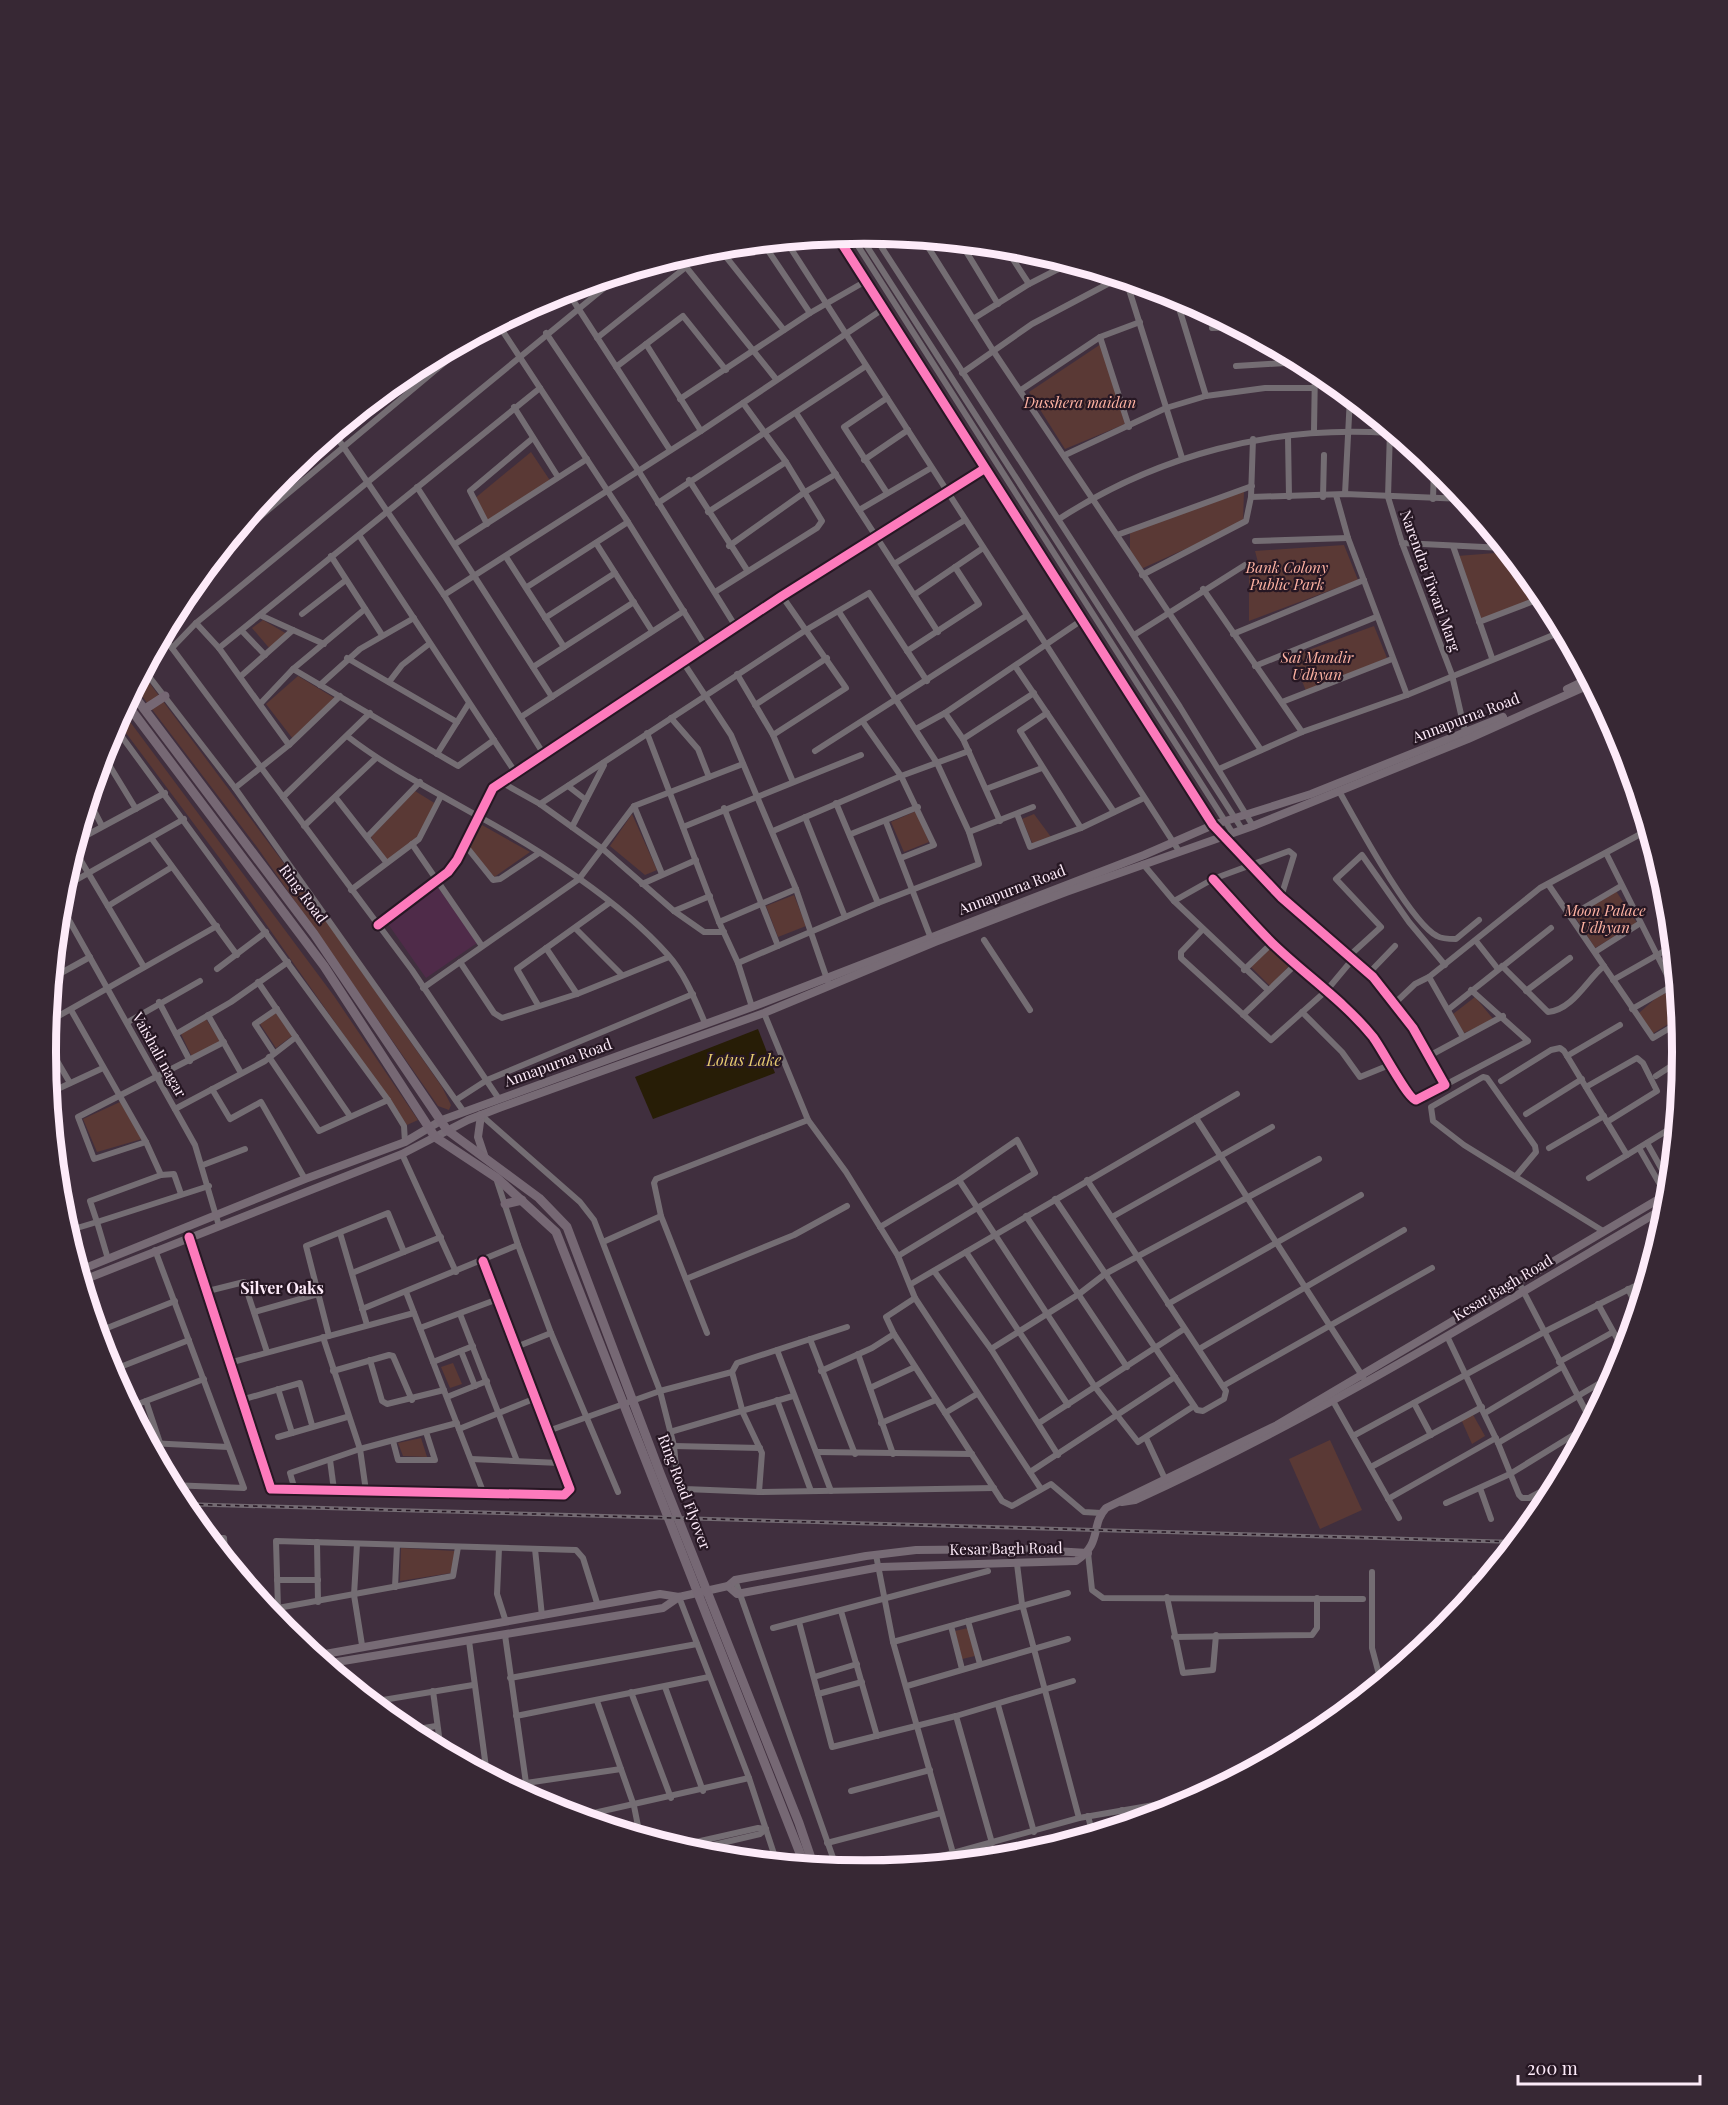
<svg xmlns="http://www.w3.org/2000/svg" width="1728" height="2105" font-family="'Playfair Display',serif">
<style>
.built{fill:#4f2b49}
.green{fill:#5a3935}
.water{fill:#271d06}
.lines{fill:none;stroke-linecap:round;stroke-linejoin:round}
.minor{stroke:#746d73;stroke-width:6}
.major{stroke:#776b75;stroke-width:8}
.highway{stroke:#766874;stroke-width:9}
.rail-casing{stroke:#736a72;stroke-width:4}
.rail{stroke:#261723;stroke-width:1.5;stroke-dasharray:4.5;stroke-linecap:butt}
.cycleway-casing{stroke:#261723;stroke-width:13}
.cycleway{stroke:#fd7abc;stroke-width:9}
.labels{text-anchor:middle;stroke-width:4.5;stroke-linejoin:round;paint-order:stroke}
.park-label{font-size:15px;font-style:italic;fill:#feb2a2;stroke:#261723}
.street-label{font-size:15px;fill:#fdebf9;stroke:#261723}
.water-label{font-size:16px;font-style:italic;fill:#e7cb70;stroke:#261723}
.neighbourhood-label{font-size:16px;font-weight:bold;fill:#fdebf9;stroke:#261723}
.rim{fill:none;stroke:#fdebf9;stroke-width:8}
</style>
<rect width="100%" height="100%" fill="#402f3e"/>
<path class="built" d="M437,886L477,943L426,978L386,921Z"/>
<g class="green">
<path d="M1101,344L1125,424L1065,449L1029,392Z"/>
<path d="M531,452L551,482L489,522L474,499Z"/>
<path d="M1244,490L1243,523L1141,569L1130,551V533Z"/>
<path d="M1344,545L1358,580L1249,621V575L1260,570L1255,551Z"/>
<path d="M1508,552L1544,597L1479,622L1457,556Z"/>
<path d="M263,620L287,634L270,649L252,628Z"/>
<path d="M1374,626L1387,658L1306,691L1292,656Z"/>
<path d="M142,673L318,909L442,1087L451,1105L449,1110L438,1106L257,847L135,687Z"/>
<path d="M298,676L336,699L293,739L266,704Z"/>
<path d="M122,711L334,996L418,1120L407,1125L221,860L117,721Z"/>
<path d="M415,791L436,804L414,842L387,860L371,837Z"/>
<path d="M916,811L929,842L904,852L891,822Z"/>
<path d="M632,814L657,870L645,875L610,846Z"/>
<path d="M1034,814L1051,837L1033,845L1022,819Z"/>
<path d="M482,825L530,852L493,878L469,847Z"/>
<path d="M1616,891L1637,923L1595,948L1574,915Z"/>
<path d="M794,895L806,926L778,937L766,906Z"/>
<path d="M1270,945L1291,964L1270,986L1248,964Z"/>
<path d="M1664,991L1680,1017L1652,1034L1639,1013Z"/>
<path d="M1475,997L1494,1020L1464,1033L1453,1014Z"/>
<path d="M276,1013L292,1036L276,1048L260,1024Z"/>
<path d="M206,1019L220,1041L192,1057L181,1034Z"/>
<path d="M120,1102L142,1139L97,1152L83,1119Z"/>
<path d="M453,1363L462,1384L450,1388L441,1367Z"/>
<path d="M1472,1413L1485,1436L1472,1444L1461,1419Z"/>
<path d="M421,1438L427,1457L403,1456L398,1443Z"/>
<path d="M1330,1440L1362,1510L1320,1529L1289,1459Z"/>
<path d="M401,1548L455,1551L451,1573L400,1581Z"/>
<path d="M968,1628L975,1656L962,1659L955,1631Z"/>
</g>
<path class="water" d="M758,1029L775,1073L653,1119L635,1077Z"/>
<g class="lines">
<g class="minor">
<path d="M859,234L1242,829"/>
<path d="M873,234L1180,707L1253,826"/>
<path d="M851,235L1232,832"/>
<path d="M837,236L1213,825L1281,897L1373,977L1413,1028L1445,1085L1416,1100C1408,1099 1382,1049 1373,1037C1344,1001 1305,975 1272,943C1252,923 1233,901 1213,879"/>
<path d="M923,239L994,352L1261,750"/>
<path d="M786,241L1179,851"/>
<path d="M763,243L810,313"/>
<path d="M961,243L998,304"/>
<path d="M1005,247L1029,284"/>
<path d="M719,248L784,330"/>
<path d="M678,257L776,379"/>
<path d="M1052,258L1059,269"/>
<path d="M1126,280L1182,458"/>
<path d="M567,291L670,450"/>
<path d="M1175,295L1206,396"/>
<path d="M973,319L1029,284L1070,263"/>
<path d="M498,324L628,522L706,647"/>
<path d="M1212,328L1236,327"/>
<path d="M546,333L638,470L736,627"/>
<path d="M1100,337L1129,427"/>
<path d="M597,338L686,267"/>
<path d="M646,344L701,431"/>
<path d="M1236,366L1301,362"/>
<path d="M616,367L683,316L726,370"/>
<path d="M962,373L1032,324L1119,278"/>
<path d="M1021,390L1100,337L1140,322"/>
<path d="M680,399L810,313L866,281"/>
<path d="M514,407L558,477"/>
<path d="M796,413L938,632"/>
<path d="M1390,430L1388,497L1402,543L1452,675L1466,736"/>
<path d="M1314,431L1315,369"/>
<path d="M334,433L444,595L543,753"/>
<path d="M1288,437L1289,497"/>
<path d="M1065,455L1166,408L1206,396L1265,388H1313"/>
<path d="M864,460L908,430"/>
<path d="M689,480L747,570"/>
<path d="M417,487L552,697"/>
<path d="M887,493L844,427L887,398"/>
<path d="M1345,494L1350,397"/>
<path d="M1336,495L1348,538L1407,695"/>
<path d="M1251,497L1345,494L1464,499"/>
<path d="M1323,497L1324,455"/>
<path d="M1433,499L1434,466"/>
<path d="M658,503L866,366"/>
<path d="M859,510L931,468"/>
<path d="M708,512L786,462"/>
<path d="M1059,519C1158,455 1272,425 1390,433"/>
<path d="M487,524L470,491L533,438"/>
<path d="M359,535L515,772"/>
<path d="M1117,535L1252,486"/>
<path d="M1255,541L1348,538"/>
<path d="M596,543L652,631"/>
<path d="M1402,543L1504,548"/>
<path d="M455,544L587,459"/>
<path d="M225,546L480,333"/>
<path d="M729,546L805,492L836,474"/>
<path d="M1453,546L1492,658"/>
<path d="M331,556L382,635"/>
<path d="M506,557L564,647"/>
<path d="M894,564L965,520"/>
<path d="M1142,575L1246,521L1251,497L1253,439"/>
<path d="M527,587L628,522"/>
<path d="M1203,589L1302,732"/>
<path d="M715,592L817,528L822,521L786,462L743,403"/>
<path d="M444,595L701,431L883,309"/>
<path d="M914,595L983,548"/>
<path d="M302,614L346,580"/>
<path d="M545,618L615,573"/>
<path d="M1479,622L1544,597"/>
<path d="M196,623L219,648L289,745"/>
<path d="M293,630L324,644"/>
<path d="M242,631L265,655"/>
<path d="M1233,634L1364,580"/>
<path d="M1134,635L1245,565"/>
<path d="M163,636L412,970L499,1099"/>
<path d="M172,648L196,623L620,275"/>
<path d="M219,648L540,388"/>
<path d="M907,651L979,604L955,567"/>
<path d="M347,658L457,722"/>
<path d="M683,662L731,735L796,889L828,982"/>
<path d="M1015,666L1114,812"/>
<path d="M1255,666L1376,617"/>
<path d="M533,667L634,602"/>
<path d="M293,669L458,766L494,740"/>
<path d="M144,670L235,788L464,1112"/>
<path d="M737,674L773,735L793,782"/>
<path d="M241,676L293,630L262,616"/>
<path d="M389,682L402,665L429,644"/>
<path d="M320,685L360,649L414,618"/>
<path d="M1282,702L1392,659"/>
<path d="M260,704L293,669L365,609"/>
<path d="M755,705L827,658"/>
<path d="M945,713L963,739L1000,821"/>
<path d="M1047,713L1020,731L1081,828"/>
<path d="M521,717L684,611"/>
<path d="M671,718L698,749L709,777"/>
<path d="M863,722L901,776L934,845L901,858"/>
<path d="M114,726L388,1100L404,1126L405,1142"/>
<path d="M916,729L945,713L1082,620"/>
<path d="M647,733L719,922L738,963L752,1007"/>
<path d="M773,735L846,688L782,596"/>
<path d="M347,736C387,767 432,790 476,815C539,849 620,901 668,955C685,974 695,1000 705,1023"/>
<path d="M963,739L1034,693"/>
<path d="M815,751L1026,616"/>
<path d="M437,754L469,703"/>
<path d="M103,755L136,809"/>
<path d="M1219,769L1302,732L1407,695L1563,631"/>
<path d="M501,782L540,804L604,850L674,911L704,932H724"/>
<path d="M568,786L586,800"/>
<path d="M235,788L289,745L340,696"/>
<path d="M986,789L1042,768"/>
<path d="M1339,791C1356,821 1410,922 1437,936C1442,939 1451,939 1456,939L1479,920"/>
<path d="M283,797L370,713"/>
<path d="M336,798L386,862"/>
<path d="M89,801L102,826"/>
<path d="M836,803L878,903"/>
<path d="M540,804L806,630L869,593L927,681"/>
<path d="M634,806L662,874"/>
<path d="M724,808L778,946"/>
<path d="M1017,814L1030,847L1081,828L1144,798"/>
<path d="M805,817L845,917"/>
<path d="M886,822L930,936"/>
<path d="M304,826L376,758"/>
<path d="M572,827L604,765L603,763"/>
<path d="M683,827L861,755"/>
<path d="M773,831L901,776L969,751"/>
<path d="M969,832L1033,807"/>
<path d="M1642,833L1659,866"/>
<path d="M851,834L918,807"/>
<path d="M368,836L420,782"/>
<path d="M152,839L237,955"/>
<path d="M76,841L165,793"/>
<path d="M412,844L482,946"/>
<path d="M465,845L493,880L500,879L539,853"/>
<path d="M74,849L144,967"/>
<path d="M1606,853L1677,995"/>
<path d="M1143,864L1174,901L1268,990"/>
<path d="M642,884L696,860"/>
<path d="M1548,884L1653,1038L1680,1022"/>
<path d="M62,888L184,819"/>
<path d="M351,890L419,839L441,796"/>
<path d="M1174,901L1213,879L1289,851L1294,855L1281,897"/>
<path d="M60,904L195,1145L219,1226"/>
<path d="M108,906L172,867"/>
<path d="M674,911L710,896"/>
<path d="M1570,916L1621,886"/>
<path d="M719,922L796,889"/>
<path d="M378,925L448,872L457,860L493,788L782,596L984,469"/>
<path d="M575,928L622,975"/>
<path d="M1203,929L1181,952V958L1271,1040L1327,990L1352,960"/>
<path d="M984,940L1030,1010"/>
<path d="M1476,941L1498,969"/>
<path d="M546,948L577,994"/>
<path d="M1595,952L1639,924"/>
<path d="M1348,957L1381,927L1336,879L1362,855L1409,922L1445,965"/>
<path d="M460,962L494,1013L502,1018L577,994L669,957"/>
<path d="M738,963L878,903L979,864L969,832L937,763L839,612"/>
<path d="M1502,966L1548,1012C1573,1010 1588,978 1604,966"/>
<path d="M217,969L266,932"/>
<path d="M1244,970L1272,943"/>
<path d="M1368,974L1395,946"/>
<path d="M1429,977L1463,1037"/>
<path d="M52,978L90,957"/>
<path d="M1613,980L1673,946"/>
<path d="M258,982L350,1116"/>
<path d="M423,988L579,879L634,806L743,764"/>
<path d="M1526,991L1570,958"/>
<path d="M159,1002L190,1061"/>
<path d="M1394,1004L1415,984L1429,977L1540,888L1648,830"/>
<path d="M538,1005L517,969L609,903"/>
<path d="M1449,1009L1551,928"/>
<path d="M1632,1009L1672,986"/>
<path d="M71,1010L146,1142L161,1175"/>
<path d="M1302,1012L1342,1052L1360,1077L1392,1064"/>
<path d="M764,1013L808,1120L846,1172L898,1256L915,1298L1041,1489"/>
<path d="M208,1015L241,1073"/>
<path d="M1243,1015L1296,964"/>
<path d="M48,1022L217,926"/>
<path d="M128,1022L200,981"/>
<path d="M176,1034L231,1002L288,962"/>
<path d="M46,1042L70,1083"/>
<path d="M274,1053L255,1024L277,1009"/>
<path d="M1429,1056L1503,1016"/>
<path d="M1567,1056L1620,1025"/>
<path d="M269,1057L319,1131L388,1100"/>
<path d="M1656,1076L1682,1059"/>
<path d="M1501,1081L1551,1050L1560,1048L1564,1051L1607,1122"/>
<path d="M1445,1085L1528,1041L1471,990"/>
<path d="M1586,1087L1637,1058L1643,1063L1657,1091L1607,1122L1627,1155L1589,1178"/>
<path d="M212,1089L230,1119L261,1102L305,1179"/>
<path d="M49,1093L103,1068"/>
<path d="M456,1100L487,1080L693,994"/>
<path d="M175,1109L265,1061L296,1037"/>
<path d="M1526,1114L1582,1079"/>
<path d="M481,1115L580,1202L594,1220L660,1391L674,1446L677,1477L685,1489L759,1492L994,1488"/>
<path d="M1196,1118L1363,1377"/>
<path d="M146,1142L94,1159L78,1117L224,1042"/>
<path d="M1647,1143L1670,1184"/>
<path d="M1549,1148L1604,1116"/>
<path d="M1639,1148L1666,1195"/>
<path d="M402,1154L456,1272"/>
<path d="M1627,1155L1676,1125"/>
<path d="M203,1165L245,1149"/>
<path d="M1516,1176L1536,1152L1535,1146L1487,1078L1483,1077L1431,1107L1433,1121L1464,1145L1603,1231"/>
<path d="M959,1180L1095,1387L1138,1442L1194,1406"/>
<path d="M58,1182L76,1228"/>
<path d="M1055,1199L1197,1410L1203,1411L1224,1399L1226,1391L1087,1180"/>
<path d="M1026,1216L1127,1367"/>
<path d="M1112,1217L1272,1127"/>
<path d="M880,1227L959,1180L1017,1140L1035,1173L898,1256"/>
<path d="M67,1231L97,1222L90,1201L161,1175L174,1174L181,1194"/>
<path d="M340,1233L367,1325"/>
<path d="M189,1237L271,1489L564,1495L570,1489L483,1261"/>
<path d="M603,1242L661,1216"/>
<path d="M518,1245L551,1333L618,1492"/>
<path d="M155,1250L244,1488L171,1485"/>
<path d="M966,1252L1068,1405"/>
<path d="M108,1259L97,1222L209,1186"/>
<path d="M934,1271L991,1349L1058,1455"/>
<path d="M352,1273L441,1237"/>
<path d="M686,1279L794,1235L847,1206"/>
<path d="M1518,1281L1591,1421"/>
<path d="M911,1284L1237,1094"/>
<path d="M1628,1289L1638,1308"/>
<path d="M208,1291L244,1282L267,1352"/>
<path d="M406,1292L484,1494"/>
<path d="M915,1298L886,1317L894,1334L1002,1501L1012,1506L1051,1484L1084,1512L1101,1513"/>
<path d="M1168,1304L1361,1195"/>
<path d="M1598,1304L1625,1353"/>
<path d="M362,1309L518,1245L497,1181"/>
<path d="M254,1312L318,1294"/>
<path d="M460,1314L517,1461"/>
<path d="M420,1328L498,1299"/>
<path d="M97,1332L175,1301"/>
<path d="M707,1333L661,1216L654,1183L656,1179L808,1120"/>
<path d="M329,1336L306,1246L388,1213L404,1252"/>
<path d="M1447,1336L1498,1443L1519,1495L1522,1498H1529L1559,1482"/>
<path d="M323,1337L360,1449L366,1491"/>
<path d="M810,1339L855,1454"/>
<path d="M516,1347L551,1333"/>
<path d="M991,1349L1079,1294L1105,1274L1319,1159"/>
<path d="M1199,1349L1404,1230"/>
<path d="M777,1350L831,1491"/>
<path d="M461,1351L475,1386"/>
<path d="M858,1354L893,1454"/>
<path d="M370,1360L382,1401L387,1404L444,1390"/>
<path d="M433,1362L473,1346"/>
<path d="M1559,1362L1613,1332"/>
<path d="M229,1363L414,1313"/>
<path d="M110,1371L189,1340"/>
<path d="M333,1371L389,1355L393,1356L412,1400"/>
<path d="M821,1371L872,1348L894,1334"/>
<path d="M732,1372L743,1413L762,1453L759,1492"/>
<path d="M1223,1386L1432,1268"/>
<path d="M870,1388L915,1367"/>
<path d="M278,1389L292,1433L347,1417"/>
<path d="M447,1397L487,1381"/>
<path d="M241,1400L300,1383L312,1425"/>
<path d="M777,1400L811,1491"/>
<path d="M146,1401L160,1443"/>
<path d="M1333,1401L1399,1518"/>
<path d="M1414,1403L1431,1435"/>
<path d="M130,1407L204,1379"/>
<path d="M945,1413L977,1394"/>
<path d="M1485,1413L1562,1367"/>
<path d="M881,1423L936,1400"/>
<path d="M1039,1423L1184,1329"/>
<path d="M459,1429L536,1398"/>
<path d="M548,1431L660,1391L732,1372L737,1363L847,1327"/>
<path d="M670,1432L793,1396"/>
<path d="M1353,1436L1544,1332L1647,1280"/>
<path d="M278,1437L292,1433"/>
<path d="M1146,1438L1165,1479"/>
<path d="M393,1441L398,1460H435L426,1432"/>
<path d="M149,1443L228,1447"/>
<path d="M1498,1443L1617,1373"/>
<path d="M674,1446L760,1448"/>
<path d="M817,1452L972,1454"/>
<path d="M471,1459L560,1463"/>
<path d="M330,1460L334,1490"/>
<path d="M1371,1467L1482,1407"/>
<path d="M1030,1472L1175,1377"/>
<path d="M1480,1488L1491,1519"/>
<path d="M295,1490L290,1473L360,1449L457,1423"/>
<path d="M1388,1499L1496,1438"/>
<path d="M1446,1503L1510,1474L1588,1426"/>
<path d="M208,1538H224L226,1560"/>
<path d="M317,1542L318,1602"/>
<path d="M357,1544L354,1595L362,1645"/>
<path d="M499,1548L497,1594L506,1622"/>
<path d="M535,1549L542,1616"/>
<path d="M1088,1553L1092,1590L1103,1598L1363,1599"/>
<path d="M876,1555L893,1642L953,1853L1079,1818L1200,1797"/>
<path d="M1017,1564L1022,1604L1079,1818"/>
<path d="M1372,1572V1648L1381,1682"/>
<path d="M1475,1578L1479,1588"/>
<path d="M277,1580H318"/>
<path d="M735,1580L837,1869"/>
<path d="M395,1587L397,1545"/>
<path d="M679,1597L749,1778L777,1863"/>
<path d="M1167,1597L1183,1673L1213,1670L1216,1635"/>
<path d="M278,1609L276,1541L576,1550L583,1558L598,1606"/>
<path d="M267,1610L453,1576L458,1547"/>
<path d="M841,1611L877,1736"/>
<path d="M968,1621L980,1664"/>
<path d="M799,1622L832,1747L956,1716L1073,1681"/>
<path d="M951,1626L962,1669"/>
<path d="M773,1628L988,1571"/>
<path d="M505,1635L528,1797"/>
<path d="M1174,1637L1312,1635L1317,1628V1598"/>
<path d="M469,1641L487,1775"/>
<path d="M893,1642L1068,1593"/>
<path d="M814,1677L857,1664"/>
<path d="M510,1678L697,1644"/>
<path d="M907,1686L1068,1639"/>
<path d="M665,1687L703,1791"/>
<path d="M433,1691L441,1751"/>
<path d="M631,1692L671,1798"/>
<path d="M818,1694L862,1682"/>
<path d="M597,1701L634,1806L640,1836"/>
<path d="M371,1702L473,1685"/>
<path d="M998,1705L1034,1832"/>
<path d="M516,1716L709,1677"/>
<path d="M956,1716L992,1843"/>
<path d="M406,1731L436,1726"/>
<path d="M526,1783L621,1769"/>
<path d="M851,1791L930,1770"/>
<path d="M1165,1803L1168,1812"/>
<path d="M1122,1810L1127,1824"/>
<path d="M1088,1816L1093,1835"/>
<path d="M576,1817L749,1778"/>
<path d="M827,1843L941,1813"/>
<path d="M723,1844L730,1858"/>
<path d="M674,1847L758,1828L766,1829"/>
<path d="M688,1851L760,1834L766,1829"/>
<path d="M893,1869L953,1853"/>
</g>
<g class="major">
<path d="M1567,689L1588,679"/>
<path d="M481,1115L478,1137L485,1158"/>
<path d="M78,1271L305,1179L405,1142L442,1120L752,1007L1144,855L1213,825L1311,794L1503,717"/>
<path d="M81,1281L402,1154L468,1120L499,1108L764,1013L935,942L1066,892L1253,826L1468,739L1591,684"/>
<path d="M1122,1502L1135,1500C1320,1416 1493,1309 1668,1206"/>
<path d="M1088,1553L1019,1549L916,1550L866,1556L735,1580L728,1586L737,1594L880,1567L1076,1561C1103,1543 1090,1525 1106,1508L1277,1425L1669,1193"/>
<path d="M314,1656L660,1594L679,1597L728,1586"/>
<path d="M325,1664L663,1608L679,1597"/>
</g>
<g class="highway">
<path d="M284,475L347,422"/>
<path d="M132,693L314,934L447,1130L539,1198L567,1227L660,1473L799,1823L814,1867"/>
<path d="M126,703L324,966L435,1137L497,1178L556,1232L805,1866"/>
<path d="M145,709L165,696"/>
<path d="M505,1204L522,1200"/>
</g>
<g class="rail-casing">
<path id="rail" d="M181,1504L1517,1542"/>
</g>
<use href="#rail" class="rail"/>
<g class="cycleway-casing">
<g id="cycleway">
<path d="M837,236L1213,825L1281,897L1373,977L1413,1028L1445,1085L1416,1100C1408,1099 1382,1049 1373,1037C1344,1001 1305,975 1272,943C1252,923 1233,901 1213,879"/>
<path d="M378,925L448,872L457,860L493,788L782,596L984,469"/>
<path d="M189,1237L271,1489L564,1495L570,1489L483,1261"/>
</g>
</g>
<use href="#cycleway" class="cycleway"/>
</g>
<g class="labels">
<g class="park-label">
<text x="1080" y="408">Dusshera maidan</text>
<text x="1287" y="573">Bank Colony<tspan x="1287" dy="17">Public Park</tspan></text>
<text x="1317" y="663">Sai Mandir<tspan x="1317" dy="17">Udhyan</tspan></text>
<text x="1605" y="916">Moon Palace<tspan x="1605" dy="17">Udhyan</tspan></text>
</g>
<g class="street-label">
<text transform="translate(1430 581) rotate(70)" y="5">Narendra Tiwari Marg</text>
<text transform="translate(1466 718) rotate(-21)" y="5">Annapurna Road</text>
<text transform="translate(1012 890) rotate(-21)" y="5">Annapurna Road</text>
<text transform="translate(303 894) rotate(53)" y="5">Ring Road</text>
<text transform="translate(159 1055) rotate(61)" y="5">Vaishali nagar</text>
<text transform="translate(558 1063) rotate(-20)" y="5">Annapurna Road</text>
<text transform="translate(1503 1288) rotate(-31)" y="5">Kesar Bagh Road</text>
<text transform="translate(684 1492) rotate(69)" y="5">Ring Road Flyover</text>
<text transform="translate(1006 1549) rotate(-1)" y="5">Kesar Bagh Road</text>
</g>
<g class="water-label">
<text x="744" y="1066">Lotus Lake</text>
</g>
<g class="neighbourhood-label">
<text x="282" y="1294">Silver Oaks</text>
</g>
</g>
<path d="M0 0H1728V2105H0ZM56 1052a808 808 0 1 1 1616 0a808 808 0 1 1-1616 0Z" fill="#372834" fill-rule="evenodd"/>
<path class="rim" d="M56 1052a808 808 0 1 1 1616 0a808 808 0 1 1-1616 0Z"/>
<path d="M1518 2075v9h182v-9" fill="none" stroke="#fdebf9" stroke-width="3"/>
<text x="1527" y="2075" font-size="18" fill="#fdebf9" stroke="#261723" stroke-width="4.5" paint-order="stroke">200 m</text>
</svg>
